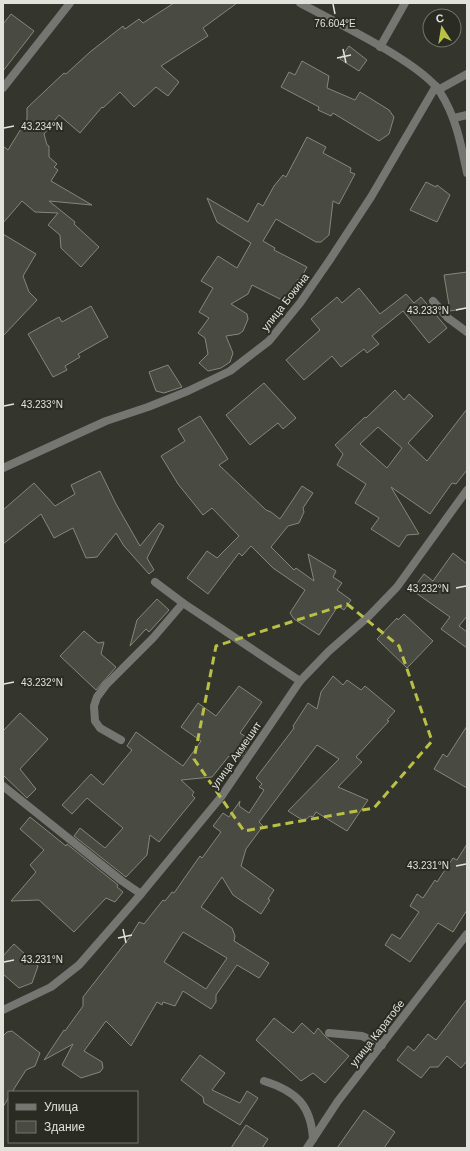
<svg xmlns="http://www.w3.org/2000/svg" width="470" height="1151" font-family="Arial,sans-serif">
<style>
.building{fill:#494a41;stroke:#85877c;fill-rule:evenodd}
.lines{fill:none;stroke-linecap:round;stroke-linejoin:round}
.minor{stroke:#757671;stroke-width:8}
.marked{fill:none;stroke:#bac045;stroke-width:3;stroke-dasharray:8 5;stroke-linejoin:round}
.ticks{fill:none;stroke:#e2e2dd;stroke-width:1.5}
.labels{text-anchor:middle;stroke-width:4;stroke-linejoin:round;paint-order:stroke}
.street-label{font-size:11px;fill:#e2e2dd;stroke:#2a2b22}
.ticks-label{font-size:10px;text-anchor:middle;fill:#e2e2dd;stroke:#2a2b22;stroke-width:4;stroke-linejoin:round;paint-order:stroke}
</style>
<rect width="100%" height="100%" fill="#34352c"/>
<g class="building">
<path d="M174,3H237L203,28L208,36L161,66L179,82L168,96L156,87L134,107L120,92L103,108L102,107L80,133L59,115L44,134L47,145L49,146V157L57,164L54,167L58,170L51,181L92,205L49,201L75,222L74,224L99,247L81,267L61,248L60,235L48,225L58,213L35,212L22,201L3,223V146L8,150L27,119V108L64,73L66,74L90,52L123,26L125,29L139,19L143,23Z"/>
<path d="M11,14L34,31L3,71V24Z"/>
<path d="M349,46L367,60L359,71L340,59Z"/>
<path d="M302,61L329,76L327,88L355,100L360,92L389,110L394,117L389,134L379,141L333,113L331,116L318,110L319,107L281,87L289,72L295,75Z"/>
<path d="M307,137L326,147L323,153L351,168L350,172L355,174L339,204L333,201L329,235L321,242H316L276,219L263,241L275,248L274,250L307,267L300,280L298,279L286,302L252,285L248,294L231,304L247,314L248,319L243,331L239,334L226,336L233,353L230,362L221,368L208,371L199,363L208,354L205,338L198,333L209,318L199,312L213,288L201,281L218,256L237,268L251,243L217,222L207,198L248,222L258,203L263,206L274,186L283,175L286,177Z"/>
<path d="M426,182L436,187L437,185L450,195L437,222L410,210Z"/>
<path d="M3,234L36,254L23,276L29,292L37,300L3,336Z"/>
<path d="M467,272V308L450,311L444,275Z"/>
<path d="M359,288L380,314L406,294L414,303L421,297L447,328L429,343L403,311L372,336L379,344L367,353L364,349L341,367L332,356L304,380L286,360L320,330L311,319L337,297L342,303Z"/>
<path d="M91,306L108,337L78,354L80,357L65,366L67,370L53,377L28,334L59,317L62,322Z"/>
<path d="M168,365L182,387L164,393L156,391L149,372Z"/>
<path d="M264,383L296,418L283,429L278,423L250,445L226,415Z"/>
<path d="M395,390L404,400L409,394L433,416L408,443L427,461L467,409V470L456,484L452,483L430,514L391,487L419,534L407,535L399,547L371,529L379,518L355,503L366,484L337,465L343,454L335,445L365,417L366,418ZM378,427L402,448L387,468L360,444Z"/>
<path d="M200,416L228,459L219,465L266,510L271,512L280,519L302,486L313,493L303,508L304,512L299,523L288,526L271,547L294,570L296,568L314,581L308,554L336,571L333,577L342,583L337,590L351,600L344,610L338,606L319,635L294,619L290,613L305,590L273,568L251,546L242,556L239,553L208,594L187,578L207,551L217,558L239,536L212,508L203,515L178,484L161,456L185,441L178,429Z"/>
<path d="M100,471L116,504L140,546L159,523L164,526L147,558L154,570L149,574L124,546L116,533L97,557L86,558L73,528L54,538L41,514L3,544V510L34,483L55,506L75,494L71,485Z"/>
<path d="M453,553L467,564V616L459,626L467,632V648L441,629L450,617L412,590L424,574L433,581Z"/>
<path d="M157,599L169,610L149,632L146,629L130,646L137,620Z"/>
<path d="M404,614L433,641L407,668L377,639L397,618L398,620Z"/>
<path d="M84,631L98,643L104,642L101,654L116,667L96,690L60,656Z"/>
<path d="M333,676L343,685L347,680L361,690L365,686L395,711L387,720L389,721L356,757L362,762L338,787L368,800L347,831L316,812L313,817L310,816L304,821L288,811L339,759L317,745L259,822L263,826L246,849L241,866L274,890L268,899L270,900L261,914L233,895L222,877L201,907L232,928L235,936L234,941L269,963L262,974L259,978L237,965L216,995V1002L211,1009L183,991L175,1006L163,1002L162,1005L157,1002L131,1046L106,1021L84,1051L102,1062L103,1068L100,1072L81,1078L62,1065L73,1044L44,1060L64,1030L65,1031L83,1006V997L130,937L139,922L144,924L163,900L165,901L172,892L174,893L200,856L202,858L221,832L213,826L223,813L229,817L240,801L239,806L249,813L264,790L259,787L262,784L256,778L294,728L293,726L308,703L317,709L321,692ZM183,932L227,958L206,989L164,962Z"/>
<path d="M239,686L262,702L240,733L249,739L247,749L242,757L234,760L229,756L212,777L181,780L194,792L192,795L195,798L159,842L150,835L147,855L126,877L74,836L80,828L105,848L123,828L87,798L72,814L62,805L91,774L103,785L132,750L127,746L136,732L183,766L201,741L181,727L198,703L216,716Z"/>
<path d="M20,713L48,739L20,769L36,789L27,798L3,775V731Z"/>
<path d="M467,726V788L434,769L443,754L447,757Z"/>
<path d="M30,817L66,846L67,844L118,885L117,887L123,892L115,902L106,898L74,932L39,900L11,901L36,872L30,865L44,850L20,829Z"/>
<path d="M467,844V910L453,932L438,923L410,962L385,945L392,934L400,939L419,912L410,906L417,894L423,898L435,880L437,882L453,858L457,860Z"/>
<path d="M14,944L38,966L32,983L19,988L3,974V956Z"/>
<path d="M467,999V1061L461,1068L447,1056L438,1067H430L421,1078L397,1060L408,1046L414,1051L428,1034L436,1040Z"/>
<path d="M274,1018L293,1033L302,1023L314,1034L318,1028L326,1037L349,1056L325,1083L313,1073L301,1081L256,1040Z"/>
<path d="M12,1031L40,1053L35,1066L26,1070L12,1092H9V1097L3,1107V1036L7,1032Z"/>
<path d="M200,1055L225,1073L212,1090L240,1103L247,1091L258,1098L240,1125L204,1103L203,1097L181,1080Z"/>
<path d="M364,1110L395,1132L384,1148H337Z"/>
<path d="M246,1125L268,1139L262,1148H231Z"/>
</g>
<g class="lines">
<g class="minor">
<path d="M300,3C333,21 422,63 440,92C456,117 461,144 467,173"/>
<path d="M380,47L405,3"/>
<path d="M3,88L70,3"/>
<path d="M438,90L467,74"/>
<path d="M454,118L467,115"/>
<path d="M433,301L448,318L467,332"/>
<path d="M3,468L106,421L148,407L188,391L230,371L269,341L300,303L329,261L371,197L436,86"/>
<path d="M155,582L183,603L300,681"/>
<path d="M121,740L100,728L95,721L94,706L97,697L106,685L153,638L183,603"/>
<path d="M3,786L122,881L141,894"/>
<path d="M3,1010L51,987L79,965L141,894L221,797L300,681L329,651L369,616L397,587L467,490"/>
<path d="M329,1033L362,1036L382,1045"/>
<path d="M264,1081C296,1091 311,1105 313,1139"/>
<path d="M307,1148L338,1101L467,934"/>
</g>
</g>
<path class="marked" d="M347,604L399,646L432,741L374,808L244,831L194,759L216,646Z"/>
<path class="ticks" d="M333,4L335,14M343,49L346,63M337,58L351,55M4,128L14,126M456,310L466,308M4,406L14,404M456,588L466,586M4,684L14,682M456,866L466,864M123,929L126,943M118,938L132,935M4,962L14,960"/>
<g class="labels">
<g class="street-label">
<text transform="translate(285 302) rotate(-52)" y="4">улица Бокина</text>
<text transform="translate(236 755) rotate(-55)" y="4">улица Акмешит</text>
<text transform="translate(377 1033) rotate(-52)" y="4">улица Каратобе</text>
</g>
</g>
<g class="ticks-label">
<text x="335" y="27">76.604°E</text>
<text x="42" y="130">43.234°N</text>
<text x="428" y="314">43.233°N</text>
<text x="42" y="408">43.233°N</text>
<text x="428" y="592">43.232°N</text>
<text x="42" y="686">43.232°N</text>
<text x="428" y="869">43.231°N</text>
<text x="42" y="963">43.231°N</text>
</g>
<rect width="470" height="1151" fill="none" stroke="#e2e2dd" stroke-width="8"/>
<rect x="8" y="1091" width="130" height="52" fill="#2a2b22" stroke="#74746d"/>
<rect x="16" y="1104" width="20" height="6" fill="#757671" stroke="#74746d"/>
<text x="44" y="1111" font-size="12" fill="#e2e2dd">Улица</text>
<rect x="16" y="1121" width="20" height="12" fill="#494a41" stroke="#74746d"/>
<text x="44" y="1131" font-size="12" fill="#e2e2dd">Здание</text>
<g transform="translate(442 28) rotate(348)"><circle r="19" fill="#2a2b22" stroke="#74746d"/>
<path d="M0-3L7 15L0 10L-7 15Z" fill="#bac045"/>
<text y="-6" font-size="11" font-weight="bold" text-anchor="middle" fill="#e2e2dd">С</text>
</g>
</svg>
